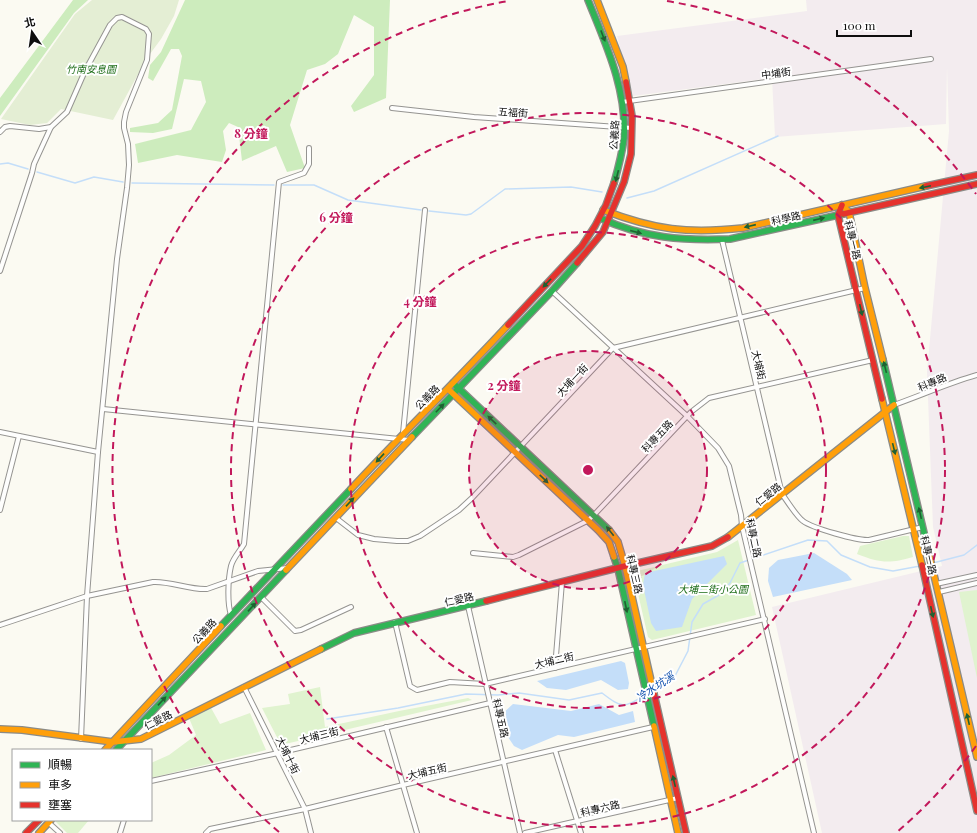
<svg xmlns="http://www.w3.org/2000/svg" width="977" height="833" font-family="'Playfair Display','Noto Sans TC',serif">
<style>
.industrial{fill:#f3ecef}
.green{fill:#e0f3cf}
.forest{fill:#cdecbd}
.cemetery{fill:#e4eed4}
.water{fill:#c4def9}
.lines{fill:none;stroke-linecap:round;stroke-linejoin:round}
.stream{stroke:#c4def9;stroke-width:1.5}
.street-casing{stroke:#959491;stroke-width:6}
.fast-casing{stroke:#8b8b87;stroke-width:8}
.slow-casing{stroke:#8b8b87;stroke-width:8}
.jam-casing{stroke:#8b8b87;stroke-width:8}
.street{stroke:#fefefd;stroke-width:4}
.fast{stroke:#30b455;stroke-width:5.5}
.slow{stroke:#ff9f0a;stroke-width:5.5}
.jam{stroke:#e5322d;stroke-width:5.5}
.oneway{fill:#1f6132}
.ring{fill:none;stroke:#c2185b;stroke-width:2;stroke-dasharray:7 5}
.labels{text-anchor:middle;stroke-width:4;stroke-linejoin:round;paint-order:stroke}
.park-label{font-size:10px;font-style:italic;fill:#1c6c17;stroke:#fff}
.street-label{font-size:10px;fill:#0e0e0e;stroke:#fff}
.water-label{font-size:11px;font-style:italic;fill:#0a4cac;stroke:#fff}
.centre{fill:#c2185b;stroke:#fff;stroke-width:2}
.ring-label{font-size:12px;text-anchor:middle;font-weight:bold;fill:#c2185b;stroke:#fff;stroke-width:4;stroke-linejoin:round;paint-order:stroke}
</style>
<rect width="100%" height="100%" fill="#fbfaf2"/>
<path class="industrial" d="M806,0H977V833H822L772,607L942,566L933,527L927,372L949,131L947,67L946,124L775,137L772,78L633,96L617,36L807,11Z"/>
<g class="green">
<path d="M903,536H909L913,557C889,564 880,563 857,554L860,546Z"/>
<path d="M738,540L756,615L652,640L648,637L633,572L717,552Z"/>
<path d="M977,590V678L959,592Z"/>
<path d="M320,687L325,727L399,711L468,698L472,700L281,745L262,708L290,704L288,694Z"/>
<path d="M210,706L220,724L250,713L266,750L151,778V763L169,755L196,735L189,718Z"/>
<path d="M56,820H89L78,833H67L55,821Z"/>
</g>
<g class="forest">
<path d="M73,0H88L74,13L0,116V98Z"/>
<path d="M185,0H390L386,98L354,112L351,106L374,75V27L354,15L338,54L325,64L307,70L290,125L305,168L287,172L276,146L242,161L238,127L229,123L223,131L226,150L222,162L177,155L138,163L135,144L191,130L206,102L201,81L184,79L172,129L153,133L130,132V128L158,123L172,110L182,56L179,49H171L153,81L148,78L150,65L161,52Z"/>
</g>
<path class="cemetery" d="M92,0H179L174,16L161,39L147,58L113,120L61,109L47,123L30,125L1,119L75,14Z"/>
<g class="water">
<path d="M814,553L847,574L852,580L773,597L768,581L769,568L778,560Z"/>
<path d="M724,556L727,564L692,599L682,627L656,631L651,623L643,585L645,573Z"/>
<path d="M621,661L625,663L629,683L628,689L618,690L601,680L566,690L547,688L537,681Z"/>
<path d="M513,704L571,711L599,704L619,715L633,711L635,722L574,737L558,735L522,750L514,746L504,731L501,715Z"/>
</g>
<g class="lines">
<g class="stream">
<path d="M0,164L8,163L28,169"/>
<path d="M37,172L75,183L94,177L123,182"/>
<path d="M132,183L274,185"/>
<path d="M283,185H314L348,200L421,210"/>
<path d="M627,198L654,191L778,136"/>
<path d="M429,211L466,215L471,214L505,189L571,187L602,192"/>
<path d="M933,563L964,555L977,545"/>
<path d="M655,689L675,676L688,651L692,622L703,604L719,595L730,583L740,563L808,540L827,541L841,555L870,567L893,571L920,566"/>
<path d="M327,719L398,708L466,694L498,695L519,693L569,700L602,693C623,709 623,708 645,695"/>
</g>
<g class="street-casing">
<g id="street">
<path d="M622,102L931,59"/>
<path d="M392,108L474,117L632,128"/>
<path d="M0,132L5,127L10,126L39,129L51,127L67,112L85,71L110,25L117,18L122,17L146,29L149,34L147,60L126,112L124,122V128L128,144L129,165L127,188L117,259L98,452L87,596L81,739"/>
<path d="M722,240L782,494C787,501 797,517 803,521C812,528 858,541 869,540L923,527"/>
<path d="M0,271L32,173L34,164L51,127"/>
<path d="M552,291L687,416L718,448L729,466L741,515L742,526L814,833"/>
<path d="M894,405C922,395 949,383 977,375"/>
<path d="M103,409L409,440"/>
<path d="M0,432L98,452"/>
<path d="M403,433L425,210"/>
<path d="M0,510L19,436"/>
<path d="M336,518L358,535L374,539L397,541H408L420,536L459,510L473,497L613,348L865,288"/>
<path d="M473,553L513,557L519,555L587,521L594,515L691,412L709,398L873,360"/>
<path d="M936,584L977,575"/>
<path d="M939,592L977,583"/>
<path d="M261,597L295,631L301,630L351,607"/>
<path d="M468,606L520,833"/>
<path d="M231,615C227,603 228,579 231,566C233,558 240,551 244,544L279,182L304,173L309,164V148"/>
<path d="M395,622L410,686L417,690L450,682L485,684L765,619"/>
<path d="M0,625L87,596L153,582C171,581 189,590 207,589L258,571L288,568"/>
<path d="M555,668L562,582"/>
<path d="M244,687L305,809L311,833"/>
<path d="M386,727L417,833"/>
<path d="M555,750L581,833"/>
<path d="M151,781L278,753L490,703"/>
<path d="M49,823L60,833"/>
<path d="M120,833L124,820"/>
<path d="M206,833L210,829L305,809L403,785L653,727"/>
<path d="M525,833L678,798"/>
</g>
</g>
<g class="fast-casing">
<g id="fast">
<path d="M588,0C606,45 627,89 624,138C622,154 618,169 614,183"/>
<path d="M600,218C643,238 683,241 730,239L843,214"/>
<path d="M883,360L929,554"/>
<path d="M453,383L609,530"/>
<path d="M412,437L552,291L577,263"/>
<path d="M614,557L618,569L654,726"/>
<path d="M221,626L351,489"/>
<path d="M321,649L354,633L486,601"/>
<path d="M116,750L286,570"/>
</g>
</g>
<g class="slow-casing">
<g id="slow">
<path d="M597,0L623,67L626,82"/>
<path d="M842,205L849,212L865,288L883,360"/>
<path d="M603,210C655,230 688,234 743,228L926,186"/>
<path d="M448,389L598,530L609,542L614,557"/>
<path d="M882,399L922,565"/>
<path d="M351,489C403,433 457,380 508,325"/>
<path d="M609,530L618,542L625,566L654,694"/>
<path d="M728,537L894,405"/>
<path d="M929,554L977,757"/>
<path d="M286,570L412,437"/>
<path d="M654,726L678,833"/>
<path d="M0,729L22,730L113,742L141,739L321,649"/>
<path d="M105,750L221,626"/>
<path d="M39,833L51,820"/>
</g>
</g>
<g class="jam-casing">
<g id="jam">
<path d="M926,186L977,175"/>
<path d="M842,205L838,215L882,399"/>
<path d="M843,214L977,184"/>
<path d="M577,263L603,232L624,182L631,154L632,116L626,82"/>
<path d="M508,325L582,246L595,226L606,205L614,183"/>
<path d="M922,565L977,811"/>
<path d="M486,601L625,566L712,546L728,537"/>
<path d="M654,694L686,833"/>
<path d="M26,833L39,820"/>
</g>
</g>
<use href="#street" class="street"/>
<use href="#fast" class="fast"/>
<use href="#slow" class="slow"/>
<use href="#jam" class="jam"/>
</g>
<defs><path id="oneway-solid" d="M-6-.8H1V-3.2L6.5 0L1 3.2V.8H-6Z"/></defs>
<g class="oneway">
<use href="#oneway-solid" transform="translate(603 36) rotate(69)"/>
<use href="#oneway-solid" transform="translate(617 176) rotate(104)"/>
<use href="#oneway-solid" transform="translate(925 187) rotate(168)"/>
<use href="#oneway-solid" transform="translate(819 219) rotate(-13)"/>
<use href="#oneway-solid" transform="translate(750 226) rotate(167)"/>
<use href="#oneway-solid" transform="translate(636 232) rotate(15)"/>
<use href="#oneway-solid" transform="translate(547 283) rotate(134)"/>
<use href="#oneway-solid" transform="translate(861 310) rotate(77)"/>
<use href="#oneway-solid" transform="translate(885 367) rotate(-104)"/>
<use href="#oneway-solid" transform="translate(440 408) rotate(-46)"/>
<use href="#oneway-solid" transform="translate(492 420) rotate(-136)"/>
<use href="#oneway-solid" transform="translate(894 449) rotate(76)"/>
<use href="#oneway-solid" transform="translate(380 458) rotate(133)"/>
<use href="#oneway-solid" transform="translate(544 479) rotate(44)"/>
<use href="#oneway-solid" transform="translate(350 502) rotate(-47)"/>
<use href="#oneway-solid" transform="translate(920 513) rotate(-103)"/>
<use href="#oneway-solid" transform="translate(610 531) rotate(-128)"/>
<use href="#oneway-solid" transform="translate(252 607) rotate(-47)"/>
<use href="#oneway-solid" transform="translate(626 607) rotate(78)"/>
<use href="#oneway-solid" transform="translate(932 612) rotate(77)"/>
<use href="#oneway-solid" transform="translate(162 701) rotate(-47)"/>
<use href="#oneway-solid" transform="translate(968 719) rotate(-103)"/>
<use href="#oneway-solid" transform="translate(674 781) rotate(-103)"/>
</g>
<circle cx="588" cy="470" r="119" fill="#c2185b" fill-opacity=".12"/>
<g class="ring">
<circle cx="588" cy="470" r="119"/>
<circle cx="588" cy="470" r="238"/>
<circle cx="588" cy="470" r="357"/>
<path d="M976 746A476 476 0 0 1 897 832M279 832A476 476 0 0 1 509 1M667 1A476 476 0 0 1 976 194"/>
</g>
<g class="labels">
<g class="park-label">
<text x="91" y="73">竹南安息園</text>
<text x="713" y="593">大埔二街小公園</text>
</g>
<g class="street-label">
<text transform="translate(776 73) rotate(-8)" y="4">中埔街</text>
<text transform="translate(513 112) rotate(4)" y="4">五福街</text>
<text transform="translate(614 135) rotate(-86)" y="4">公義路</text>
<text transform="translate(786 218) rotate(-13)" y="4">科學路</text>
<text transform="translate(853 240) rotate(76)" y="4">科專一路</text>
<text transform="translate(759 365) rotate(77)" y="4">大埔街</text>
<text transform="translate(572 380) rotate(-47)" y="4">大埔一街</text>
<text transform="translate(932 382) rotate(-23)" y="4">科專路</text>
<text transform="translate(427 397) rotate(-45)" y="4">公義路</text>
<text transform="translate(657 436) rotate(-47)" y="4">科專五路</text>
<text transform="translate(768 494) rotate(-39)" y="4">仁愛路</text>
<text transform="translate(754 538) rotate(78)" y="4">科專二路</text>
<text transform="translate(929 555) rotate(77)" y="4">科專一路</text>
<text transform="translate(635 574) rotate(77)" y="4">科專三路</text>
<text transform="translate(459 599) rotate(-13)" y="4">仁愛路</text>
<text transform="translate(204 631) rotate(-47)" y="4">公義路</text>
<text transform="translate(554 660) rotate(-13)" y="4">大埔二街</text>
<text transform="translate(501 718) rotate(77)" y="4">科專五路</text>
<text transform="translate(158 720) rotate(-27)" y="4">仁愛路</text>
<text transform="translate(319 735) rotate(-14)" y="4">大埔三街</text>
<text transform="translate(288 755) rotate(64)" y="4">大埔十街</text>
<text transform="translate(427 771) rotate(-13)" y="4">大埔五街</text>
<text transform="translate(600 808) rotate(-13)" y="4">科專六路</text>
</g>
<g class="water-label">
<text transform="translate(655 687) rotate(-34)" y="4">冷水坑溪</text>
</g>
</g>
<circle cx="588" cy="470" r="6" class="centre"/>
<g class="ring-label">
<text x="251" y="138">8 分鐘</text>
<text x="336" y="222">6 分鐘</text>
<text x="420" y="306">4 分鐘</text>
<text x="504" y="390">2 分鐘</text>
</g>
<rect x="12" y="749" width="140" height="72" fill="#ffffff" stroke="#9f9f9f"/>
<rect x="20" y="762" width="20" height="6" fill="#30b455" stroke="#9f9f9f"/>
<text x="48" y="769" font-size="12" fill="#0e0e0e">順暢</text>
<rect x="20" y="782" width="20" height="6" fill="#ff9f0a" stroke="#9f9f9f"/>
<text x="48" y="789" font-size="12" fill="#0e0e0e">車多</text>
<rect x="20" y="802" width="20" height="6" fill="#e5322d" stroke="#9f9f9f"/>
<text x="48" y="809" font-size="12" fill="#0e0e0e">壅塞</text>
<g transform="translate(32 32) rotate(347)" stroke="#ffffff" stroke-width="3" paint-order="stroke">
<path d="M0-3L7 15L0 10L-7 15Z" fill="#0e0e0e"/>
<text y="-6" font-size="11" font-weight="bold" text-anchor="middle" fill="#0e0e0e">北</text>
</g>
<path d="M837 30v6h74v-6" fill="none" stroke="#0e0e0e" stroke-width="2"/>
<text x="843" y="30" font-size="12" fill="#0e0e0e" stroke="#ffffff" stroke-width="3" paint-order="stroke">100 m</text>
</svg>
